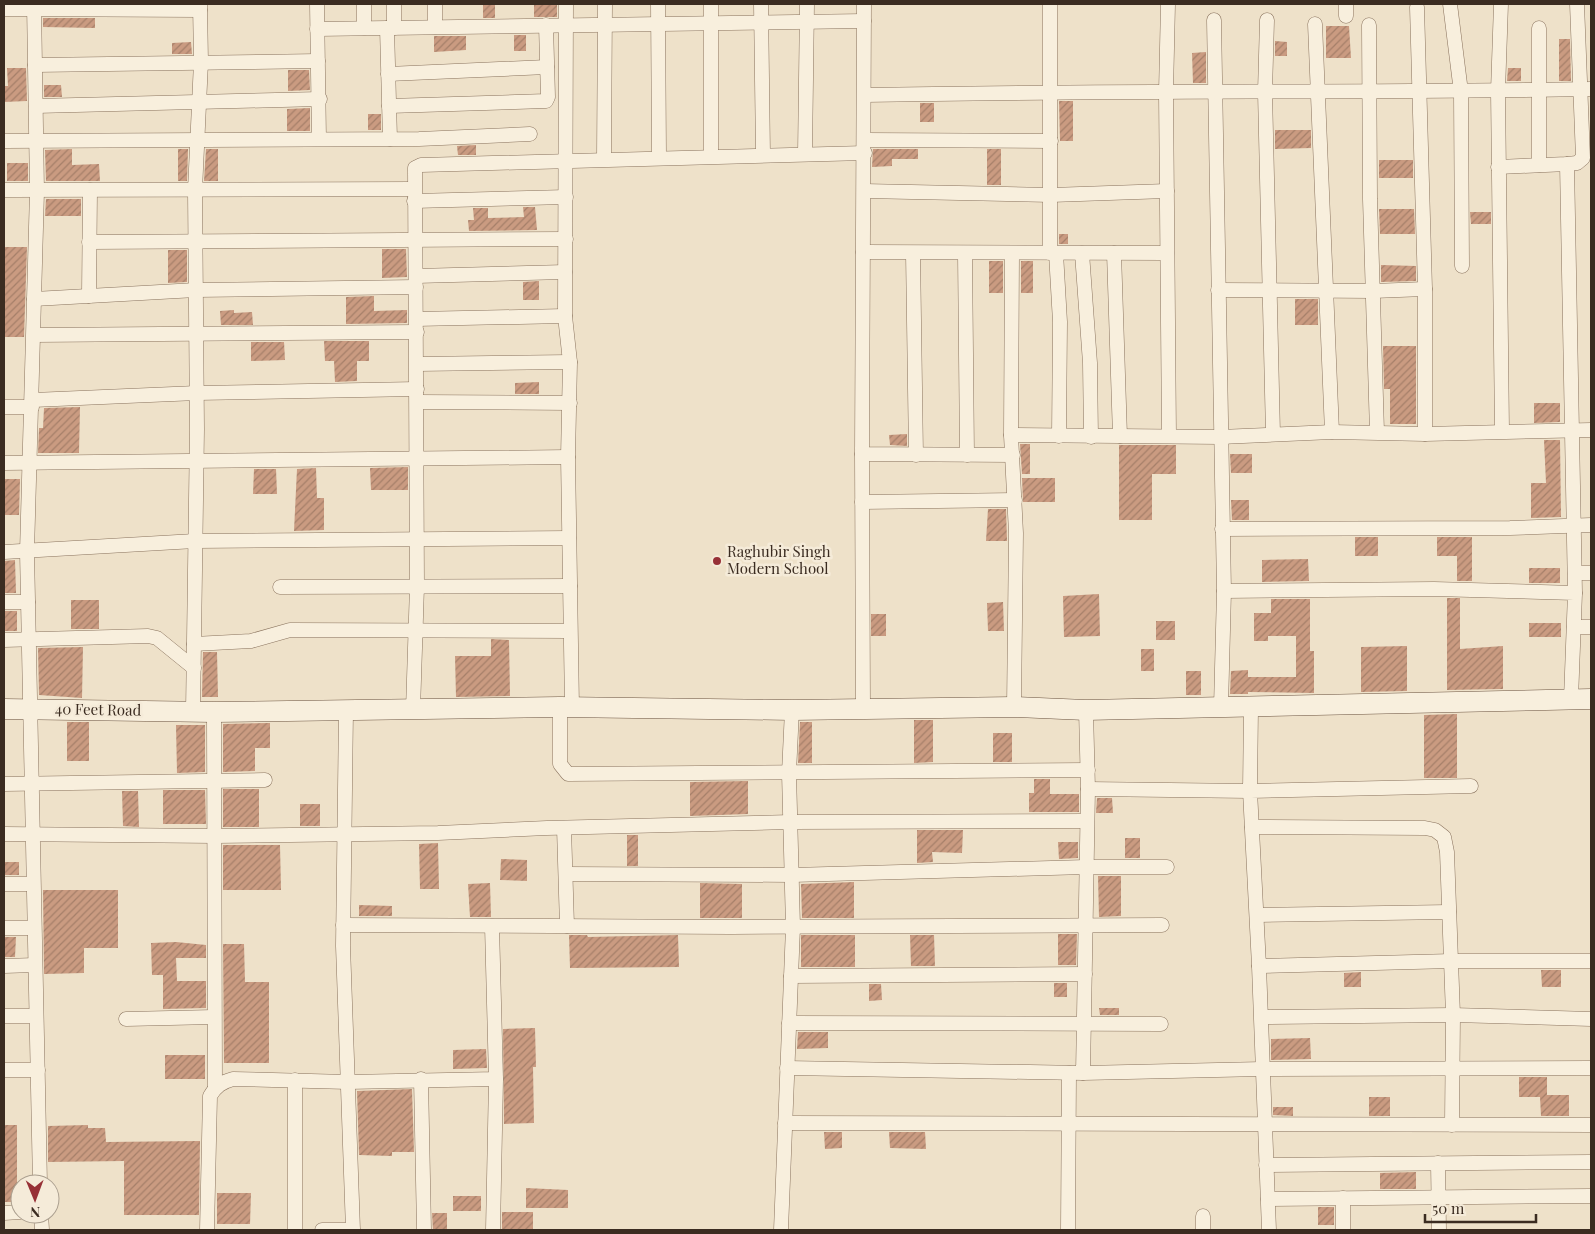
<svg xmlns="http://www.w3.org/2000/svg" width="1595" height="1234" font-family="'Playfair Display',serif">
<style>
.building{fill:url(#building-hatch)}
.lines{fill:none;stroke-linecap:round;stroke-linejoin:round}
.street-casing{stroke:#8a735e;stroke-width:15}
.secondary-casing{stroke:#6c5441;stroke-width:21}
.street{stroke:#f8efdd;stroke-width:14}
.secondary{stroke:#f8efdd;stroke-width:20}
.poi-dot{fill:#973036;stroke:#f5ebd9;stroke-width:2}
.labels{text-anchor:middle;stroke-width:5;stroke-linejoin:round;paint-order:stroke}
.poi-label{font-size:15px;fill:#3b2c21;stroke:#f5ebd9;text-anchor:start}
.street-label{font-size:15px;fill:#3b2c21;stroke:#f5ebd9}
</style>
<defs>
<pattern id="building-hatch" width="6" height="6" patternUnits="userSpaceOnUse" patternTransform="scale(1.25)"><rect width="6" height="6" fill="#ca9b81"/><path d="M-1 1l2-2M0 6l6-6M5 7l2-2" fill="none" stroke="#a57f69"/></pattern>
</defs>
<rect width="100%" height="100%" fill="#eee1c9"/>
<g class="building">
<rect x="483" y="4" width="12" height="14"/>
<rect x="534" y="4" width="23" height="13"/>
<path d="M43,18H95V28L43,27Z"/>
<path d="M1326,26H1349L1351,58H1326Z"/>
<rect x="514" y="35" width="12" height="16"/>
<path d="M434,36H466V50L434,52Z"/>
<path d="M1559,39H1570L1571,81H1559Z"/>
<path d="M1275,41L1287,42V56H1275Z"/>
<path d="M191,42L192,54H172V43Z"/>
<path d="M1206,52V83H1193L1192,53Z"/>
<path d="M7,68H26L27,101L4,102V86H8Z"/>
<path d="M1508,68H1521V81H1507Z"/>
<path d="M288,70H309L310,90L288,91Z"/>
<path d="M44,85H61L62,97H44Z"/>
<path d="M1059,101H1073V141H1060Z"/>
<rect x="920" y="103" width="14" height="19"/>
<path d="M310,108V131H287V109Z"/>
<rect x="368" y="114" width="13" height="16"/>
<path d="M1275,130H1311V148L1275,149Z"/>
<path d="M476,145V155H458L457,146Z"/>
<path d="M72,149V165L99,164L100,181H46L45,150Z"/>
<path d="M178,149H188L187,181H178Z"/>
<path d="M206,149H218V181H204Z"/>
<path d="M873,149H918V159H892V166L872,167Z"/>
<rect x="987" y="149" width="14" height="36"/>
<rect x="1379" y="160" width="34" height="18"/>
<rect x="7" y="163" width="21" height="18"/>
<path d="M46,199H81V216H45Z"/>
<path d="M523,207H535L537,230L469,231L468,220H474L473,208H488V218L524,217Z"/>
<path d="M1379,209H1414L1415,234H1380Z"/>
<path d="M1470,212H1491V224H1471Z"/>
<rect x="1059" y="234" width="9" height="10"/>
<path d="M4,247H27L24,337H4Z"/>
<path d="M382,249H406L407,277L382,278Z"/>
<path d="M168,250H187V282L168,283Z"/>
<rect x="989" y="261" width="14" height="32"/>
<rect x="1021" y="261" width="12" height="32"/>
<path d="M1381,265L1416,266V281L1381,282Z"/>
<path d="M539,281V300H523V282Z"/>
<path d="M374,296V311L407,310V323L346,324V297Z"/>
<rect x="1295" y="299" width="23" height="26"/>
<path d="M234,310V313L252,312L253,325H221L220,311Z"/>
<path d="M324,341H369V361H357V381L335,382L334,361H325Z"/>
<path d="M251,342H284L285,360L251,361Z"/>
<path d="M1383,346H1416V424H1390V389H1384Z"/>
<path d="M539,382V394H515V383Z"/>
<path d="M1534,403H1560V422L1534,423Z"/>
<path d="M80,407L79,453H38L39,428H43L44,408Z"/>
<path d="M907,434V446L890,445L889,435Z"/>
<path d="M1544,440H1560L1561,517L1531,518V483H1546Z"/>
<path d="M1020,444H1030V474H1022Z"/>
<path d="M1119,445H1176V474H1152V520H1119Z"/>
<path d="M1230,454H1252V473H1231Z"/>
<path d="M408,467V490H371L370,468Z"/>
<path d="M316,468L317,498H324V530L294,531L297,469Z"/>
<path d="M254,469H276L277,494H253Z"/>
<path d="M1022,478H1055V502H1023Z"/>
<path d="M4,479H20L19,515H4Z"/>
<path d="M1231,500H1249V520H1232Z"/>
<path d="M988,509H1006L1007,541H986Z"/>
<rect x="1355" y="537" width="23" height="19"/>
<path d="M1437,537H1472V581H1457V556H1437Z"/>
<path d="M1308,559L1309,581L1262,582V560Z"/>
<path d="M15,560L16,593H4V561Z"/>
<rect x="1529" y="568" width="31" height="15"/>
<path d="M1099,594L1100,636L1064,637L1063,596Z"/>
<path d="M1447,598H1460V649L1503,646V689L1447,690Z"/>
<path d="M1271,599H1310V651H1314V693L1248,692V694H1230L1231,671L1248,670V677H1296V636H1268V641H1254V613H1271Z"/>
<rect x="71" y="600" width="28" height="29"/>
<path d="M1003,602L1004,631H988L987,603Z"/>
<rect x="4" y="611" width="13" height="20"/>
<rect x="871" y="614" width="15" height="22"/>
<rect x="1156" y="621" width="19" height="19"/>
<rect x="1529" y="623" width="32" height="14"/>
<path d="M491,639L509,640L510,696L456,697L455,656H491Z"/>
<path d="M1407,646V691L1361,692V647Z"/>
<path d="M83,647L82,698L39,695L38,648Z"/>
<rect x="1141" y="649" width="13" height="22"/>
<path d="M203,652H217L218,697H202Z"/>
<rect x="1186" y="671" width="15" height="24"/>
<path d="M1457,714V778H1424V715Z"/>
<path d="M914,720H933V762L914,763Z"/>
<rect x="67" y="722" width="22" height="39"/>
<path d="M800,722H812V763H798Z"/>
<path d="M270,723V748H255V771L223,772V724Z"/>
<path d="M176,725H205V772L177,773Z"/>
<rect x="993" y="733" width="19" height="29"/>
<path d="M1034,779H1050V794H1079V812H1029V793H1034Z"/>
<path d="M748,781V814L690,816V782Z"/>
<rect x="223" y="789" width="36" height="38"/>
<path d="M163,790H205L206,824H163Z"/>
<path d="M122,791H138L139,827L123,826Z"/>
<path d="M1097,798H1112L1113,813H1096Z"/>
<rect x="300" y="804" width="20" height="22"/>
<path d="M917,830H963L962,853L932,852L933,862L917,863Z"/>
<rect x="627" y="835" width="11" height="31"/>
<rect x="1125" y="838" width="15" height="20"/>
<path d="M1058,842H1078V858L1059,859Z"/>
<path d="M438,843L439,889H420L419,844Z"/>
<path d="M223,845H280L281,890H223Z"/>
<path d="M501,859L527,860V881L500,880Z"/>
<rect x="4" y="862" width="15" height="13"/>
<path d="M1098,876H1121V916L1099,917Z"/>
<path d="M854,882V918H802L801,884Z"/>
<path d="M490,883L491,917H470L468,884Z"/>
<path d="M700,883L742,884V918H700Z"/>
<path d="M43,890H118V948H84V973L44,974Z"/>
<path d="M359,905L392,906V916H359Z"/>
<path d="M1058,934H1077L1076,965H1058Z"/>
<path d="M569,935H587L588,937L678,935L679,967L570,968Z"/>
<rect x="801" y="935" width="54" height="32"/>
<path d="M910,935H934L935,966H911Z"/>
<path d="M4,937H16L15,957H4Z"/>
<path d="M176,942L206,945V958H176L177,981H206V1008L163,1009V975H152L151,943Z"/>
<path d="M223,944H244L245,982H269V1063H224Z"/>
<path d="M1541,970H1561V987H1542Z"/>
<path d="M1361,972V987H1344V973Z"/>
<rect x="1054" y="983" width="13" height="14"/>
<path d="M869,984H881L882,1000L869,1001Z"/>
<path d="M1099,1008H1119V1015H1100Z"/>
<path d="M535,1028L536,1067H533L534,1123L504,1124L503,1029Z"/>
<path d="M798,1032H828V1048L797,1049Z"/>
<path d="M1310,1038L1311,1059L1271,1060V1039Z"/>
<path d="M486,1049L487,1068L453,1069V1050Z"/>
<rect x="165" y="1055" width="40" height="24"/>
<path d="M1519,1077H1547V1095H1569V1116H1541L1540,1097H1519Z"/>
<path d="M412,1089L414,1152H392V1156L359,1155L357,1091Z"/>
<rect x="1369" y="1097" width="21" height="19"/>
<path d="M1273,1107H1293V1116L1273,1115Z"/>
<path d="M4,1125H17V1185H20V1202H4Z"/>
<path d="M88,1125V1128H105L106,1142L200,1141L199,1215H124V1161L48,1162V1126Z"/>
<path d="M824,1132H842V1148L825,1149Z"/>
<path d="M889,1132H925L926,1149L890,1148Z"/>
<path d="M1416,1172V1189H1380V1173Z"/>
<path d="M526,1188L568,1190V1208H526Z"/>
<path d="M217,1193H251L250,1224H217Z"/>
<rect x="453" y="1196" width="28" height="15"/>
<rect x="1318" y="1207" width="16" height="18"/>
<rect x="502" y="1212" width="31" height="18"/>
<path d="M432,1213H447V1230H433Z"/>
</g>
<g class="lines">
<g class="street-casing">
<g id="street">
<path d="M34,4L37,191L27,552L40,1184"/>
<path d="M317,4L319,139"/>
<path d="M364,4V28"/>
<path d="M394,4V28"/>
<path d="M566,4L565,316L570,362L568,457L572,707"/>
<path d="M658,4L659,157"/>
<path d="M761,4L763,155"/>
<path d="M864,4L862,454L1013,455"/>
<path d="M1050,4V253"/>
<path d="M1168,4L1166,92L1169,436"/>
<path d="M1346,4V16"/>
<path d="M1450,4L1461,92L1462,266"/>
<path d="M1501,4L1498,91L1502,431"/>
<path d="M1417,7L1425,289V434"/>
<path d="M4,9L200,10"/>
<path d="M1214,20L1224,591L1221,707"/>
<path d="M1267,20L1265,92L1273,434"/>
<path d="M1315,24L1332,432"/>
<path d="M1369,25L1370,199L1377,432"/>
<path d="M435,27V4"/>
<path d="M387,28L390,139"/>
<path d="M1539,28V165"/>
<path d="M317,29L864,21"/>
<path d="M35,65L318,61"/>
<path d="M388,74L547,67"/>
<path d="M865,95C1107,90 1349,93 1591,89"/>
<path d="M36,106L320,99"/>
<path d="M389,106L546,101L548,97L546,25"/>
<path d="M865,140L1051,141"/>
<path d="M4,141L419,139L530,134"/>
<path d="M805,154L807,4"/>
<path d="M711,156V4"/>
<path d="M604,159L605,4"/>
<path d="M1567,164L1575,593"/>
<path d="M1498,167L1567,164L1577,163L1583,158L1577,4"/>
<path d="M4,190L414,189"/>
<path d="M864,191L1051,195L1167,191"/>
<path d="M414,201L566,197"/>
<path d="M89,242L566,239"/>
<path d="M863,252L1167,253"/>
<path d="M913,253L916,455"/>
<path d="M965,253L967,455"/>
<path d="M1012,253L1011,435L1016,533L1014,707"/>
<path d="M1056,253L1060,322L1059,436"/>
<path d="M1082,253L1090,363L1091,437"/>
<path d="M1114,253L1120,436"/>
<path d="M416,276L565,272"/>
<path d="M1218,290L1373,291L1425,289"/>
<path d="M89,296L90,190"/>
<path d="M34,299L196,290L416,287"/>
<path d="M416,319L565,316"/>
<path d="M34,335L417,332"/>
<path d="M417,364L570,362"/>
<path d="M33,400L197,393L417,389"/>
<path d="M417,402L570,403"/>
<path d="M4,407H32"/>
<path d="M1011,435L1220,437L1332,432L1425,434L1591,430"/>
<path d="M862,454L863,709"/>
<path d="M4,463L568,457"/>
<path d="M862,502L1015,500"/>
<path d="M1222,529L1510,528L1591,525"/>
<path d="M4,552L195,541L569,538"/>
<path d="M1575,573H1591"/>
<path d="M280,587L570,586"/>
<path d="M1224,591L1434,589L1575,593L1571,699"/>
<path d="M4,602H28"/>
<path d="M1574,627H1591"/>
<path d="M4,640L148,636L157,638L194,668"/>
<path d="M194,644L251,641L290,630L570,631"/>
<path d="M560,707V764L568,774L1088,770"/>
<path d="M413,710L417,586L415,168L421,165L865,153"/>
<path d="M346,711L343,946L353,1230"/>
<path d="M193,712L197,429L195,190L201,62L200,4"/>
<path d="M214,712L215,1088"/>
<path d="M4,784L265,780"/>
<path d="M1471,786L1250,791L1259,966L1452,961H1591"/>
<path d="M1088,789L1250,791L1251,708"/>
<path d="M1252,827L1425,828L1435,830L1444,837L1447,852L1453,1015L1452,1125"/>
<path d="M564,828L567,926"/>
<path d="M4,834L215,836L438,833L547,828L791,822L1087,821"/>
<path d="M566,874L792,875L1086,867H1167"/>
<path d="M4,884H33"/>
<path d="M1257,915L1449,912"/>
<path d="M343,925L731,927L1162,925"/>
<path d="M4,928H34"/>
<path d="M4,966L35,965"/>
<path d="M1259,966L1269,1230"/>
<path d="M791,976L1085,974"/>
<path d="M4,1016H36"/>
<path d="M1262,1017L1453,1015L1591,1019"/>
<path d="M126,1019L214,1017"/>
<path d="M789,1023L1161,1024"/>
<path d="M787,1068L1083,1073L1088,789L1086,710"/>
<path d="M4,1070H38"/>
<path d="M1083,1073L1262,1069L1591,1068"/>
<path d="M421,1079L424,1230"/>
<path d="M785,1123L1591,1125"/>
<path d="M1438,1163L1439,1230"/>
<path d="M1266,1165L1591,1162"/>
<path d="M1343,1198V1230"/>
<path d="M1268,1199L1591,1196"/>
<path d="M4,1213L20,1212"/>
<path d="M41,1214L42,1230"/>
<path d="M1203,1216V1230"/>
<path d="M207,1230L210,1096C216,1086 222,1082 233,1079L348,1082L496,1079L492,926"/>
<path d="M295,1230V1080"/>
<path d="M322,1230H353"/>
<path d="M493,1230L496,1079"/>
<path d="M781,1230L793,927L789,773L792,710"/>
<path d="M1068,1230L1069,1073"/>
</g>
</g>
<g class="secondary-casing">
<path id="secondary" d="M4,709L214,712L560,707L792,710L1014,707L1086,710L1591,699"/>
</g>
<use href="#street" class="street"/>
<use href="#secondary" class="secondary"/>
</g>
<circle class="poi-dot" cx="717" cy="561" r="5"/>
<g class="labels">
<g class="poi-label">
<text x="727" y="557">Raghubir Singh<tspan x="727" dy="17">Modern School</tspan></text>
</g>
<g class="street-label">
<text transform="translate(98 710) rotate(1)" y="5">40 Feet Road</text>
</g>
</g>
<rect width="1595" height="1234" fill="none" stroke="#3b2c21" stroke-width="10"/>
<g transform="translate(35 1199) rotate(179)"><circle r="24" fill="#f5ebd9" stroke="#ab9f8f"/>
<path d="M0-4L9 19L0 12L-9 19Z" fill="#973036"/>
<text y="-8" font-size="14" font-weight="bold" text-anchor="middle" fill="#3b2c21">N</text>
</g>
<path d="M1425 1214v8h111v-8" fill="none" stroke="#3b2c21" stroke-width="2.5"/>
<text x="1432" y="1214" font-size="15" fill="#3b2c21" stroke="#f5ebd9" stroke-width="4" paint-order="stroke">50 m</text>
</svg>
